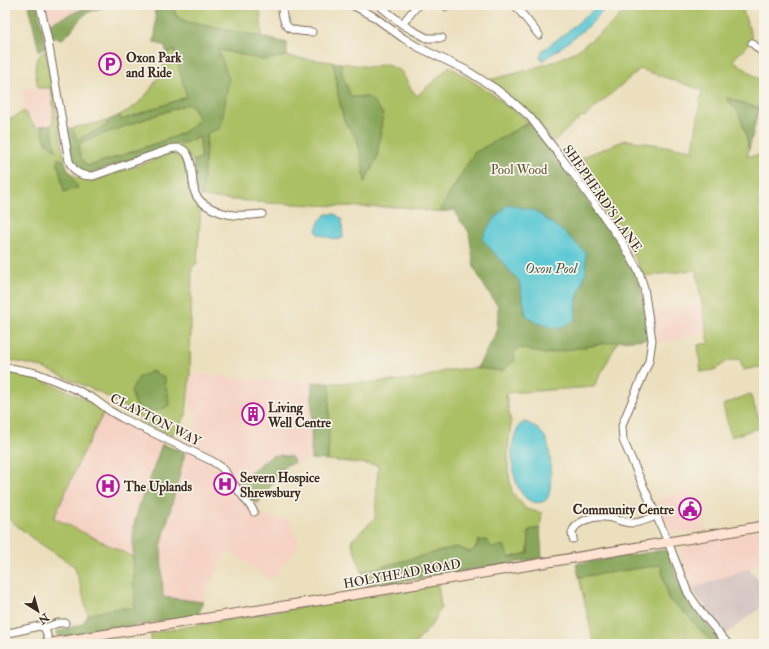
<svg xmlns="http://www.w3.org/2000/svg" width="769" height="649" font-family="'IM FELL Double Pica',serif">
<style>
.built{fill:#f5d2c3}
.industrial{fill:#d1bfbd}
.green{fill:#abc065;stroke:#737542}
.forest{fill:#88a65a;stroke:#62683c;fill-rule:evenodd}
.water{fill:#5dc9d4;stroke:#4c7a79}
.lines{fill:none;stroke-linecap:round;stroke-linejoin:round}
.minor-casing{stroke:#796956;stroke-width:9}
.secondary-casing{stroke:#796956;stroke-width:11}
.minor{stroke:#fff;stroke-width:7}
.secondary{stroke:#fee3d2;stroke-width:9}
.labels{text-anchor:middle;stroke-width:3.5;stroke-linejoin:round;paint-order:stroke}
.poi-label{font-size:13px;font-weight:bold;fill:#3b2a1e;stroke:#f7f3e8;text-anchor:start}
.park-label{font-size:13px;fill:#5d5733;stroke:#f7f3e8}
.street-label{font-size:13px;fill:#3b2a1e;stroke:#f7f3e8}
.water-label{font-size:14px;font-style:italic;fill:#455a55;stroke:#f7f3e8}
</style>
<rect width="100%" height="100%" fill="#f7f3e8"/>
<filter id="ink" filterUnits="userSpaceOnUse"><feTurbulence type="fractalNoise" baseFrequency=".025" numOctaves="2"/><feDisplacementMap in="SourceGraphic" scale="8" xChannelSelector="R" yChannelSelector="G"/><feConvolveMatrix kernelMatrix="1 2 1 2 8 2 1 2 1" color-interpolation-filters="sRGB"/></filter>
<filter id="wash" filterUnits="userSpaceOnUse"><feTurbulence type="fractalNoise" baseFrequency=".012" numOctaves="4" result="noise"/><feDisplacementMap in="SourceGraphic" scale="16" xChannelSelector="R" yChannelSelector="G"/><feGaussianBlur stdDeviation="0.9" result="paint"/><feColorMatrix in="noise" values="0 0 0 0 0 0 0 0 0 0 0 0 0 0 0 0 0 1.4 0 .05"/><feComposite in="paint" operator="in"/></filter>
<g filter="url(#wash)">
<rect width="100%" height="100%" fill="#ebdfbd"/>
<g class="built">
<path d="M45,5H92L48,24V15Z"/>
<path d="M36,88H50L53,100V125L41,126L37,128L24,111L22,89Z"/>
<path d="M702,304L707,332L656,344L650,312Z"/>
<path d="M190,373L250,379L312,382L311,459L286,465L258,503L259,515L291,521L294,533L299,545L270,580L234,553L228,552L206,590L203,602L163,598L161,547L185,453L187,442L196,419L188,396Z"/>
<path d="M105,410L161,439L162,444L133,528V557L54,518L83,453Z"/>
<path d="M688,489L706,530L672,534L655,502Z"/>
<path d="M764,529V563L691,589L678,549L720,537Z"/>
</g>
<path class="industrial" d="M749,568L764,587V605L727,633L691,589Z"/>
<g class="green">
<path d="M172,5H260L262,37L187,22L177,17Z"/>
<path d="M631,5H741L753,40L733,60L764,83V96L759,108L727,98L739,113L745,131L749,149L747,156L764,155V366L743,370L740,359L727,361L718,368L713,370L701,372L698,345L709,343L696,270L644,276L627,243L571,165L588,155L626,140L693,150L702,90L640,69L584,117L582,116L553,142L530,112L489,80L521,72L553,62L576,51L606,29Z"/>
<path d="M217,49L263,60L287,56L297,58L333,62L336,77L338,95L344,120L357,139L362,158L365,181L367,97H351L342,74L341,63L370,67L386,64L401,71L410,87L417,96L447,69L449,66L492,94L530,122L474,153L439,212L402,207H361L270,203L202,197L207,133Z"/>
<path d="M174,50L187,97L121,120L120,115C123,113 127,111 131,109C145,99 156,83 163,67C165,63 168,58 167,53Z"/>
<path d="M46,51L65,161L58,159L72,178L68,170C76,178 83,182 94,181L170,154C191,155 186,181 191,195C192,200 198,204 201,207L197,263L192,268L190,373L186,415L173,435L142,423L138,415L99,392L41,367L5,359V118H13L24,111L36,128L41,126L46,142L55,150L51,125L53,124C54,112 53,100 51,88H38C36,75 30,58 46,51Z"/>
<path d="M188,104L193,106L198,118V121L191,128L174,137L117,157L88,166C81,161 76,150 81,142L173,109Z"/>
<path d="M107,121L108,125L76,140L72,128Z"/>
<path d="M200,137L201,158L193,161L178,145Z"/>
<path d="M618,341L594,387L506,393L511,424L508,451V470L512,492L526,509L542,513L540,528L529,530L528,553L508,558L492,548L486,540L478,541L476,548L470,552L456,547L362,572L351,541L375,518L378,465L328,460L330,383H361L418,379L448,370L477,368L502,371L514,352L520,348L545,354Z"/>
<path d="M5,372C39,375 75,394 105,410L83,453L54,518L133,557L135,609C117,606 104,611 88,615L78,577L74,566L32,538L5,516Z"/>
<path d="M750,394L762,427L731,437L723,405Z"/>
<path d="M661,565L668,599L687,615L713,644H594L579,577Z"/>
<path d="M438,584L441,608L433,623L415,644H151V633Z"/>
</g>
<g class="forest">
<path d="M29,5H37L46,48L39,51Z"/>
<path d="M92,5H112C103,8 89,10 82,17C74,25 72,32 62,39L51,37L48,24Z"/>
<path d="M153,5H172L177,17L187,22L262,37L287,43V56L263,60L218,49L229,79L221,128L207,133L202,197L200,195L197,191L193,161L201,158L200,137L88,174C85,173 81,172 79,170C70,162 68,140 66,129L72,128L77,140L108,125L107,121L120,115L121,120L187,97L174,50L167,53L165,46L154,42C156,29 157,17 153,5ZM188,104L193,106L198,118L197,121L191,128L174,137L117,157L88,166C81,161 76,150 81,142L173,109Z"/>
<path d="M333,62L341,63L342,74L351,97H367L374,102L383,114L377,158L365,182L362,159L357,139L344,120L338,95L336,77Z"/>
<path d="M726,98L759,108L749,149L745,131L739,113Z"/>
<path d="M530,122L623,250L635,271L640,286L648,328V339L618,341L545,354L520,348L514,352L515,360L502,371L477,368L497,332L498,306L484,286L474,267L469,232L457,216L456,210L439,212L474,153ZM586,272L577,299L575,320L526,315L519,281Z"/>
<path d="M51,125L56,151L46,142L41,126Z"/>
<path d="M57,159L65,161L68,170L78,188L64,192Z"/>
<path d="M152,371L165,378V386L168,392L169,405C158,413 151,412 138,410L135,404L131,391L139,377Z"/>
<path d="M312,382L330,383L328,460L311,459Z"/>
<path d="M162,444L185,453L161,547L163,597L203,602L198,615L74,636L59,637L57,632L82,624L85,620L88,615C105,611 117,606 135,609L133,557V528L140,503L150,479Z"/>
<path d="M280,455L292,457L294,463L286,465L258,503L251,501L237,481L272,456Z"/>
<path d="M540,528L542,558L367,587L362,572L456,547L470,552L476,548L478,541L486,540L492,548L504,545L509,558L528,553L529,530Z"/>
<path d="M664,550L668,552L682,592L694,610L723,644H713L687,615L668,599L661,565L579,577L576,564Z"/>
</g>
<g class="water">
<path d="M597,5H608L590,25L546,59L542,60L540,56L543,50L562,36L593,10Z"/>
<path d="M508,204L535,211L564,232L586,253V272L577,299L575,320L558,329L535,322L526,315L519,281L482,239L490,224Z"/>
<path d="M327,214H335L342,219L343,238L337,240L318,234L316,230L320,220Z"/>
<path d="M525,422C533,425 542,431 546,439C551,449 552,483 549,494C548,498 546,501 542,502C511,509 505,442 520,425C521,424 523,423 525,422Z"/>
</g>
</g>
<g filter="url(#ink)">
<g class="lines">
<g class="minor-casing">
<g id="minor">
<path d="M40,5L48,41L69,161C75,173 80,176 93,176L170,149C174,148 178,147 182,149C192,154 192,174 193,183C194,186 194,190 195,193C199,205 221,214 234,215C243,216 253,215 262,214"/>
<path d="M282,5C282,30 290,31 312,32"/>
<path d="M352,5L373,16L403,38L418,47L466,70L496,89L513,102L530,117L539,129L567,165L624,245L639,272L644,288L652,340L649,361L624,420L622,426L623,440L668,542L688,593L704,616L728,644"/>
<path d="M379,5L402,24L412,30L427,38H442"/>
<path d="M446,5L447,7"/>
<path d="M515,5L539,35"/>
<path d="M402,24L416,7L420,5"/>
<path d="M752,43L764,54"/>
<path d="M5,367L36,373L56,381L77,390L94,399L110,411L122,418L212,461L221,467L225,471L229,478L251,507L254,512"/>
<path d="M573,539C573,538 572,534 572,533C575,521 594,516 604,517C614,517 622,523 632,523C640,523 648,519 656,516"/>
<path d="M5,634L39,626L45,628"/>
<path d="M49,643L45,628L58,623H65"/>
</g>
</g>
<g class="secondary-casing">
<path id="secondary" d="M45,644L328,599L764,526"/>
</g>
<use href="#minor" class="minor"/>
<use href="#secondary" class="secondary"/>
</g>
</g>
<defs>
<g id="parking-ring" transform="scale(1.15)"><circle r="9.5" fill="#f7f3e8" stroke="#b5179e" stroke-width="1.5"/><path d="M-3.5-5.5H1a3.5 3.5 0 0 1 0 7H-1V5.5H-3.5ZM-1-3.4V-.6H.8a1.4 1.4 0 0 0 0-2.8Z" fill="#b5179e"/></g>
<g id="building-ring" transform="scale(1.15)"><circle r="9.5" fill="#f7f3e8" stroke="#b5179e" stroke-width="1.5"/><path d="M-4-6H4V6H1V3H-1V6H-4ZM-2.5-4.3h1.7v1.8h-1.7ZM.8-4.3h1.7v1.8H.8ZM-2.5-1h1.7V.8h-1.7ZM.8-1h1.7V.8H.8Z" fill="#b5179e"/></g>
<g id="hospital-ring" transform="scale(1.15)"><circle r="9.5" fill="#f7f3e8" stroke="#b5179e" stroke-width="1.5"/><path d="M-5-5h3v3.5h4V-5h3V5h-3V1.5h-4V5h-3Z" fill="#b5179e"/></g>
<g id="civic-ring" transform="scale(1.15)"><circle r="9.5" fill="#f7f3e8" stroke="#b5179e" stroke-width="1.5"/><path d="M-.6-6.5H3V-4.5H.6V-3L4-1V1h2V6H-6V1h2V-1L-.6-3ZM-1.2 2.5V6h2.4V2.5Z" fill="#b5179e"/></g>
</defs>
<g fill-rule="evenodd">
<use href="#parking-ring" x="110" y="64"/>
<use href="#building-ring" x="253" y="414"/>
<use href="#hospital-ring" x="225" y="484"/>
<use href="#hospital-ring" x="108" y="486"/>
<use href="#civic-ring" x="690" y="509"/>
</g>
<g class="labels">
<g class="poi-label">
<text x="126" y="62">Oxon Park<tspan x="126" dy="15">and Ride</tspan></text>
<text x="268" y="412">Living<tspan x="268" dy="15">Well Centre</tspan></text>
<text x="240" y="482">Severn Hospice<tspan x="240" dy="15">Shrewsbury</tspan></text>
<text x="124" y="491">The Uplands</text>
<text x="674" y="514" text-anchor="end">Community Centre</text>
</g>
<g class="park-label">
<text x="519" y="174">Pool Wood</text>
</g>
<g class="street-label">
<text transform="translate(603 198) rotate(55)" y="5">SHEPHERD'S LANE</text>
<text transform="translate(156 419) rotate(27)" y="5">CLAYTON WAY</text>
<text transform="translate(402 573) rotate(-10)" y="5">HOLYHEAD ROAD</text>
</g>
<g class="water-label">
<text x="551" y="273">Oxon Pool</text>
</g>
</g>
<rect width="769" height="649" fill="none" stroke="#f7f3e8" stroke-width="20"/>
<g transform="translate(38 611) rotate(143)" stroke="#f7f3e8" stroke-width="3" paint-order="stroke">
<path d="M0-3L7 15L0 10L-7 15Z" fill="#3b2a1e"/>
<text y="-6" font-size="11" font-weight="bold" text-anchor="middle" fill="#3b2a1e">N</text>
</g>
</svg>
